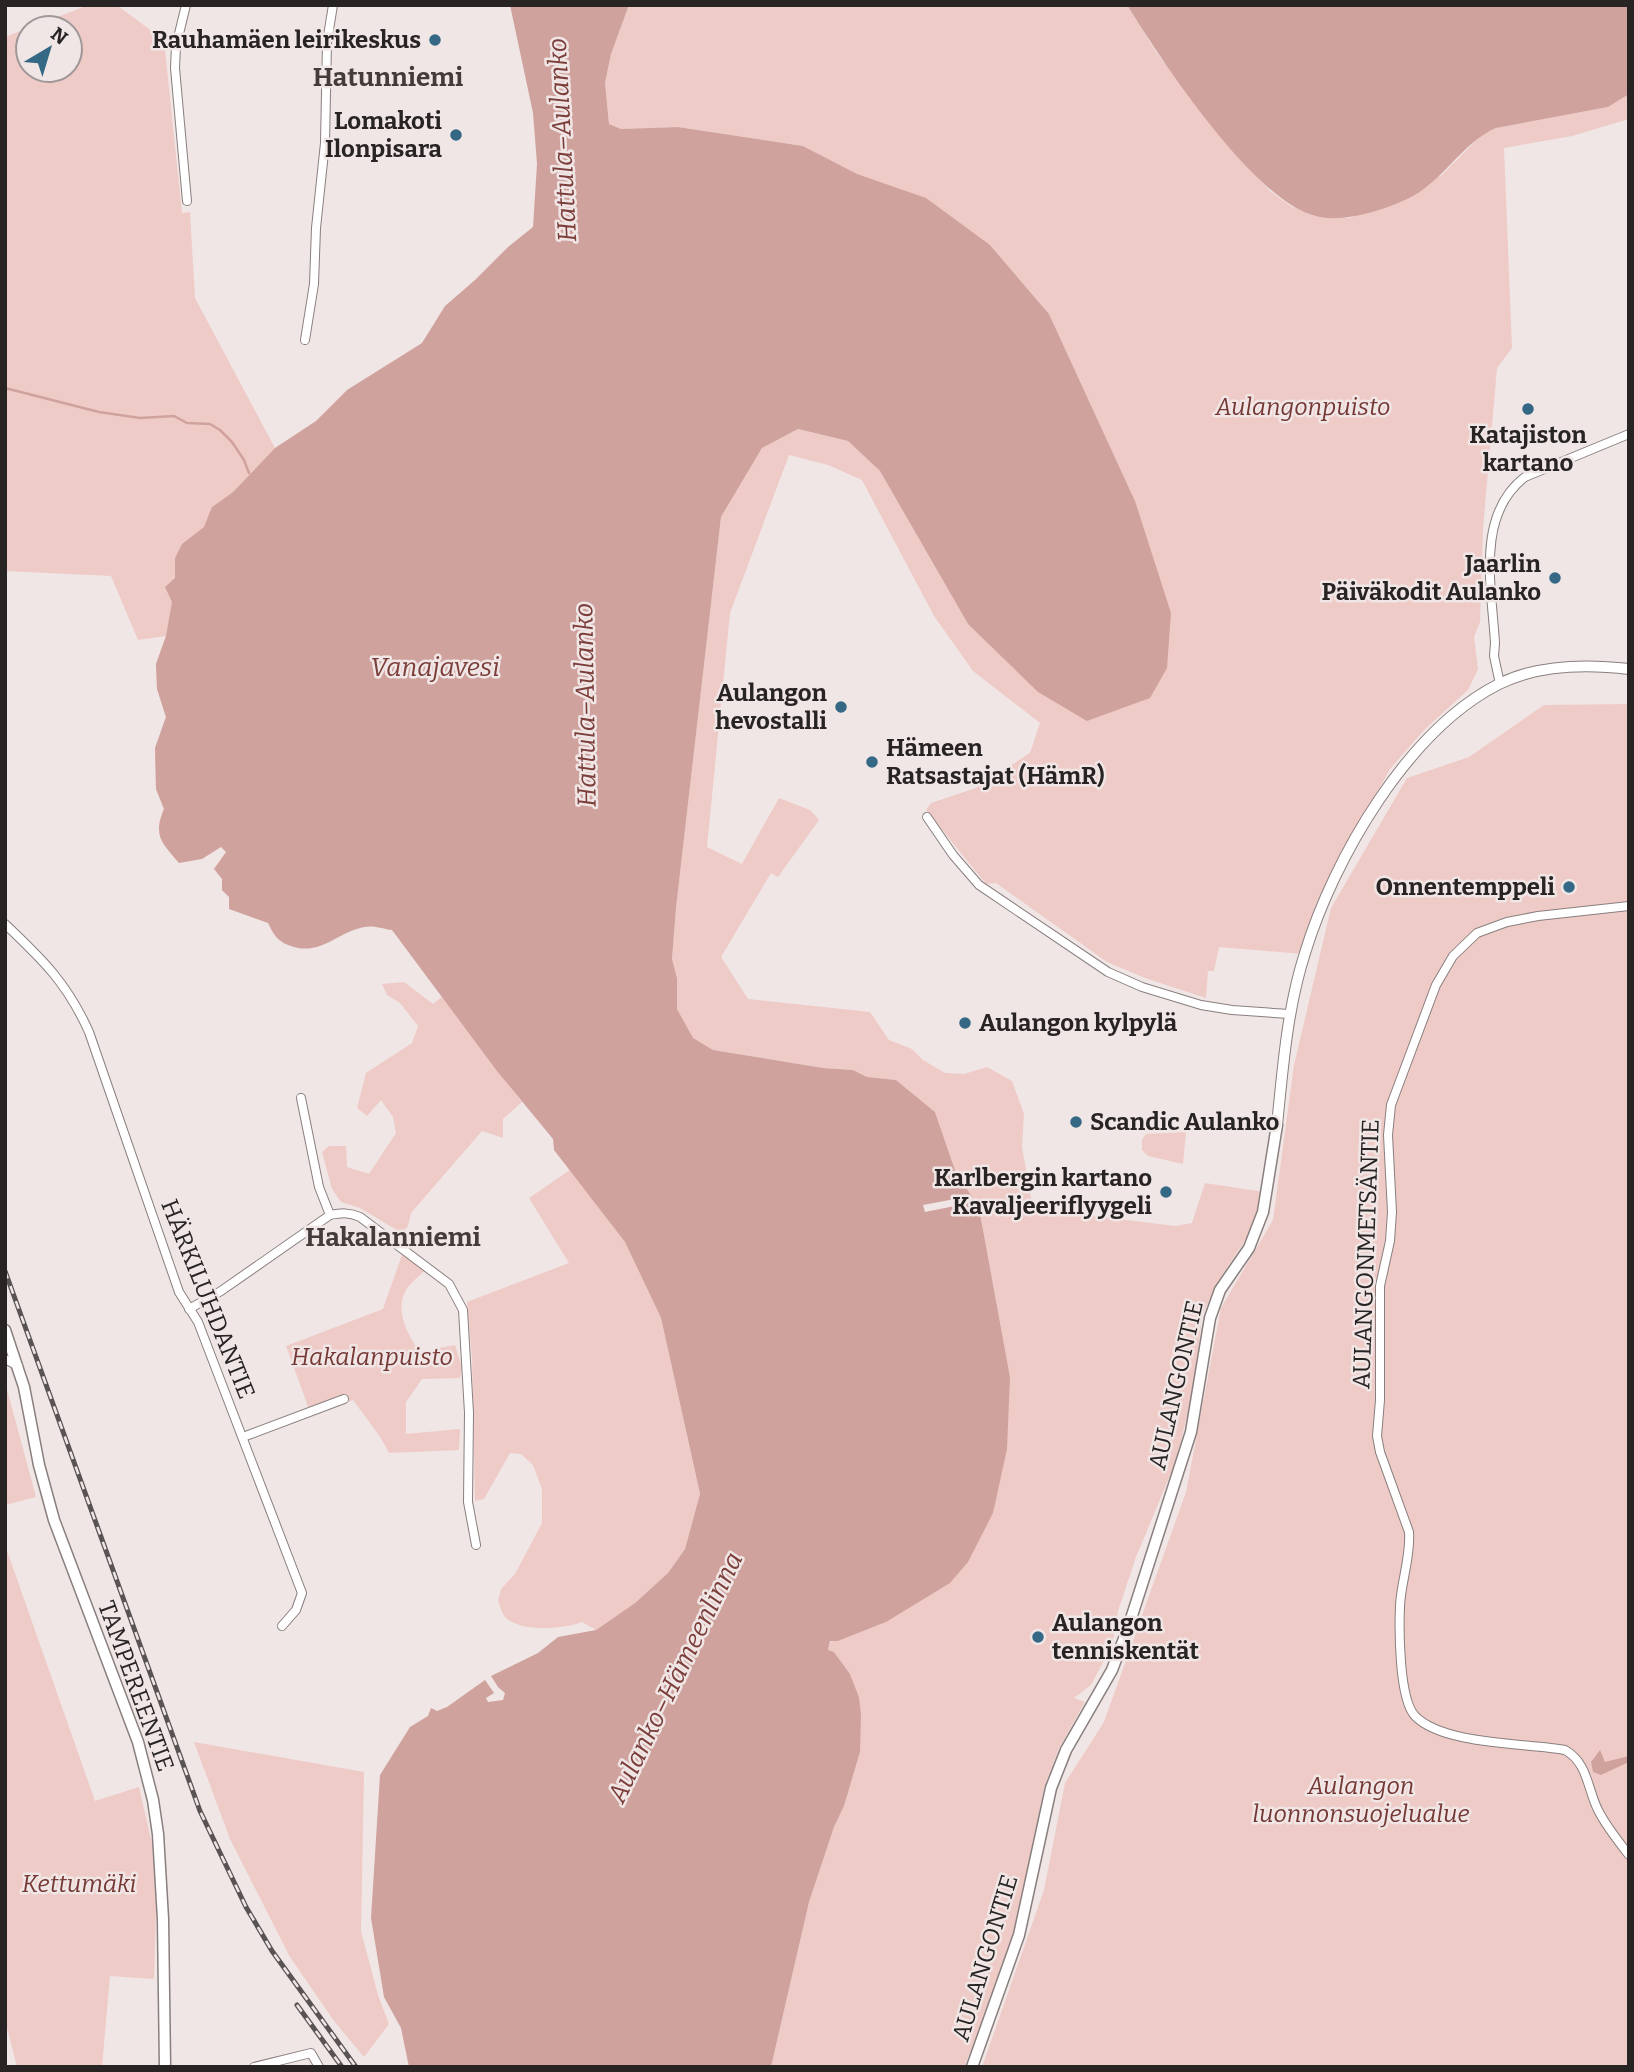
<svg xmlns="http://www.w3.org/2000/svg" width="1634" height="2072" font-family="Bitter,serif">
<style>
.green{fill:#efcbc7}
.water{fill:#d0a29d}
.pier{fill:#f0e6e5}
.lines{fill:none;stroke-linecap:round;stroke-linejoin:round}
.stream{stroke:#d0a29d;stroke-width:2.5}
.minor-casing{stroke:#897f7e;stroke-width:10}
.tertiary-casing{stroke:#897f7e;stroke-width:12}
.secondary-casing{stroke:#897f7e;stroke-width:13}
.minor{stroke:#fff;stroke-width:8}
.tertiary{stroke:#fff;stroke-width:10}
.secondary{stroke:#fff;stroke-width:10}
.rail-casing{stroke:#595453;stroke-width:5}
.rail{stroke:#f0e6e5;stroke-width:2.5;stroke-dasharray:8;stroke-linecap:butt}
.poi-dot{fill:#346884;stroke:#f0e6e5;stroke-width:2.5}
.labels{text-anchor:middle;stroke-width:5;stroke-linejoin:round;paint-order:stroke}
.poi-label{font-size:24px;font-weight:bold;fill:#282424;stroke:#f0e6e5;text-anchor:end}
.park-label{font-size:24px;font-style:italic;fill:#753835;stroke:#f0e6e5}
.street-label{font-size:24px;fill:#282424;stroke:#f0e6e5}
.neighbourhood-label{font-size:26px;font-weight:bold;fill:#443c3b;stroke:#f0e6e5}
.water-label{font-size:26px;font-style:italic;fill:#7b3e3a;stroke:#f0e6e5}
</style>
<rect width="100%" height="100%" fill="#f0e6e5"/>
<g class="green">
<path d="M629,5H1127L1156,52L1222,138L1270,191L1292,207L1314,216L1350,218L1442,175L1481,135L1496,128L1608,107L1629,94V119L1572,136L1504,148L1512,348L1497,368L1483,529L1480,622L1474,637L1478,669L1468,690L1425,729L1390,769L1317,902L1303,954L1219,947L1214,971H1208L1206,998L1145,978L1107,962L996,883L986,884L926,810L931,803L976,788L1030,753L1040,723L973,671L934,616L862,480L828,465L789,455L730,613L707,847L742,864L779,798L810,810L819,820L778,877L771,873L721,957L748,999L870,1012L889,1040L912,1049L923,1060L945,1073L964,1074L987,1067L1012,1081L1024,1114L1022,1147L1033,1209L1176,1226L1192,1223L1205,1183L1264,1192L1260,1209L1247,1237L1217,1283L1202,1316L1194,1387L1176,1461L1136,1557L1118,1611L1114,1636L1107,1655L1091,1685L1074,1698L1085,1702L1059,1748L1044,1788L1016,1924L987,2011L964,2067H771L809,1902L834,1827L844,1806L860,1752L859,1697L850,1674L834,1652L828,1650L831,1640L838,1641L886,1622L1010,1377L979,1208L955,1170L935,1112L896,1080L867,1077L853,1070L823,1068L713,1050L692,1038L677,1009V978L672,959L676,908L721,517L762,448L798,429L848,441L880,471L968,624L1135,501L1049,314L990,245L803,146L678,127L621,129L609,124L605,83L611,54Z"/>
<path d="M86,6H118L164,40L182,213L190,212L195,298L275,448L233,492L212,507L203,753L158,825L164,809L156,789L155,748L166,717L157,689L156,664L166,636L138,640L111,576L5,571V37L28,28V70H70V28H29Z"/>
<path d="M1629,704V2067H982L1044,1890L1065,1783L1104,1722L1186,1492L1221,1308L1273,1220L1294,1065L1331,908L1407,778L1469,757L1544,705Z"/>
<path d="M404,982L433,1004L442,997L522,1102L503,1119V1138L482,1131L411,1213L408,1226L402,1233L360,1208L341,1202L332,1189L322,1152L329,1146H346L347,1167L369,1174L396,1133L393,1117L381,1100L367,1116L357,1108L366,1073L412,1043L418,1026L400,1003L387,995L382,984Z"/>
<path d="M1186,1132L1183,1164L1148,1156L1142,1150V1140L1146,1134Z"/>
<path d="M570,1170L625,1242L661,1318L700,1495L685,1549L668,1573L635,1603L596,1630L582,1622C563,1629 521,1633 505,1617C502,1613 500,1606 498,1601L501,1589L515,1574L542,1523V1489L533,1465L521,1454L510,1453L484,1499L475,1501L472,1358L467,1302L569,1263L529,1198Z"/>
<path d="M403,1252L426,1269C420,1276 411,1282 406,1290C394,1310 408,1336 420,1352L455,1345L462,1367L460,1378L422,1379L406,1402V1434L460,1429L459,1450L389,1453C380,1434 366,1418 353,1400L347,1402L344,1395L309,1409L286,1346L383,1309Z"/>
<path d="M5,1382L36,1497L5,1505Z"/>
<path d="M5,1545L95,1801L139,1787L152,1844L156,1911L154,1979L110,1976L102,2067H17L5,2020Z"/>
<path d="M194,1742L364,1772L361,1931L378,1995L389,2024L364,2057L334,2021L290,1957L230,1839Z"/>
</g>
<g class="water">
<path d="M510,5H629L611,54L605,83L609,124L621,129L678,127L803,146L857,174L926,198L990,245L1049,314L1135,501L1171,613L1167,668L1150,698L1087,721L1038,692L968,624L880,471L848,441L798,429L762,448L721,517L676,908L672,959L677,978V1009L693,1038L713,1050L823,1068L853,1070L867,1077L896,1080L935,1112L955,1170L979,1208L1010,1377L1007,1449L993,1513L968,1562L950,1583L886,1622L838,1641H830L828,1650L834,1652L850,1674L859,1697L861,1715L860,1752L844,1806L834,1827L809,1902L771,2067H409L401,2028L384,1997L371,1918L380,1775L410,1727L428,1716L431,1708L437,1711L447,1707L485,1680L494,1693L486,1698L488,1702L503,1700L505,1693L498,1687L491,1676L538,1653L558,1637L596,1630L635,1603L668,1573L685,1549L700,1494L661,1318L625,1242L554,1150L553,1139L497,1071L392,930C384,929 373,925 365,927C339,931 322,955 294,947C279,943 274,936 268,923L229,909V897L222,890V879L214,869L226,852L221,847L202,859L179,863C161,842 153,836 164,809L156,789L155,748L166,717L157,689L156,664L166,636L172,602L165,587L175,578V558L182,544L204,527L212,507L233,492L275,448L316,421L347,390L422,343L445,306L475,280L508,247L533,227L537,164L533,113Z"/>
<path d="M1127,5H1629V94L1608,107L1496,128C1461,143 1442,184 1405,200C1377,212 1341,224 1312,215C1251,196 1161,60 1127,5Z"/>
<path d="M1600,1750L1605,1762L1629,1756V1762L1601,1775L1593,1772L1591,1762Z"/>
</g>
<path class="pier" d="M971,1196L975,1202L925,1212L923,1205Z"/>
<g class="lines">
<path class="stream" d="M5,388L99,412L140,418L174,416L187,423L210,424L220,430L232,442L244,460L249,473"/>
<g class="minor-casing">
<g id="minor">
<path d="M186,5L176,46L175,68L187,201"/>
<path d="M305,340L314,284L316,228L325,143L327,42L333,5"/>
<path d="M1500,684L1494,656L1495,643C1492,589 1475,515 1525,477L1629,434"/>
<path d="M927,817L953,855L979,885L1108,972L1142,987L1201,1005L1232,1010L1289,1014"/>
<path d="M1629,906L1538,916L1507,922L1477,933L1453,956L1436,985L1391,1105L1388,1135L1392,1212L1390,1241L1380,1286V1400L1377,1436L1380,1452L1409,1532C1411,1557 1401,1581 1400,1606C1399,1630 1399,1699 1415,1716C1443,1745 1527,1743 1565,1750C1588,1763 1587,1788 1598,1810C1606,1826 1618,1841 1629,1855"/>
<path d="M5,924C43,960 67,983 89,1032L179,1292L198,1322L302,1593L296,1610L282,1626"/>
<path d="M301,1098L319,1187L330,1215"/>
<path d="M189,1309L221,1291L330,1215C341,1213 349,1212 360,1217L449,1284L463,1310L469,1413L468,1502L476,1545"/>
<path d="M5,1359L18,1366"/>
<path d="M243,1437L344,1399"/>
<path d="M254,2067L311,2053L319,2067"/>
</g>
</g>
<g class="tertiary-casing">
<path id="tertiary" d="M1277,1125C1283,1067 1287,1009 1305,953C1334,858 1408,730 1499,684C1539,664 1586,664 1629,669"/>
</g>
<g class="secondary-casing">
<g id="secondary">
<path d="M5,1330L24,1387L39,1465L54,1520L138,1742L153,1800L158,1834L163,1919L165,2067"/>
<path d="M972,2067L1019,1935L1051,1788L1066,1750L1112,1670L1128,1628L1191,1432L1210,1318L1220,1290L1249,1248L1263,1212L1277,1125"/>
</g>
</g>
<use href="#minor" class="minor"/>
<use href="#tertiary" class="tertiary"/>
<use href="#secondary" class="secondary"/>
<g class="rail-casing">
<g id="rail">
<path d="M5,1271L200,1811L246,1907L272,1951L356,2067"/>
<path d="M297,2005L342,2067"/>
</g>
</g>
<use href="#rail" class="rail"/>
</g>
<g class="poi-dot">
<circle cx="435" cy="40" r="7"/>
<circle cx="456" cy="135" r="7"/>
<circle cx="1528" cy="409" r="7"/>
<circle cx="1555" cy="578" r="7"/>
<circle cx="841" cy="707" r="7"/>
<circle cx="872" cy="762" r="7"/>
<circle cx="1569" cy="887" r="7"/>
<circle cx="965" cy="1023" r="7"/>
<circle cx="1076" cy="1122" r="7"/>
<circle cx="1166" cy="1192" r="7"/>
<circle cx="1038" cy="1637" r="7"/>
</g>
<g class="labels">
<g class="poi-label">
<text x="421" y="48">Rauhamäen leirikeskus</text>
<text x="442" y="129">Lomakoti<tspan x="442" dy="28">Ilonpisara</tspan></text>
<text x="1528" y="443" text-anchor="middle">Katajiston<tspan x="1528" dy="28">kartano</tspan></text>
<text x="1541" y="572">Jaarlin<tspan x="1541" dy="28">Päiväkodit Aulanko</tspan></text>
<text x="827" y="701">Aulangon<tspan x="827" dy="28">hevostalli</tspan></text>
<text x="886" y="756" text-anchor="start">Hämeen<tspan x="886" dy="28">Ratsastajat (HämR)</tspan></text>
<text x="1555" y="895">Onnentemppeli</text>
<text x="979" y="1031" text-anchor="start">Aulangon kylpylä</text>
<text x="1090" y="1130" text-anchor="start">Scandic Aulanko</text>
<text x="1152" y="1186">Karlbergin kartano<tspan x="1152" dy="28">Kavaljeeriflyygeli</tspan></text>
<text x="1052" y="1631" text-anchor="start">Aulangon<tspan x="1052" dy="28">tenniskentät</tspan></text>
</g>
<g class="park-label">
<text x="1303" y="415">Aulangonpuisto</text>
<text x="372" y="1365">Hakalanpuisto</text>
<text x="1361" y="1794">Aulangon<tspan x="1361" dy="28">luonnonsuojelualue</tspan></text>
<text x="79" y="1892">Kettumäki</text>
</g>
<g class="street-label">
<text transform="translate(1366 1254) rotate(-88)" y="8">AULANGONMETSÄNTIE</text>
<text transform="translate(208 1299) rotate(68)" y="8">HÄRKILUHDANTIE</text>
<text transform="translate(1176 1385) rotate(-77)" y="8">AULANGONTIE</text>
<text transform="translate(136 1686) rotate(70)" y="8">TAMPEREENTIE</text>
<text transform="translate(985 1958) rotate(-73)" y="8">AULANGONTIE</text>
</g>
<g class="neighbourhood-label">
<text x="388" y="86">Hatunniemi</text>
<text x="393" y="1246">Hakalanniemi</text>
</g>
<g class="water-label">
<text transform="translate(562 140) rotate(-93)" y="9">Hattula–Aulanko</text>
<text x="435" y="676">Vanajavesi</text>
<text transform="translate(585 705) rotate(-91)" y="9">Hattula–Aulanko</text>
<text transform="translate(675 1677) rotate(-64)" y="9">Aulanko–Hämeenlinna</text>
</g>
</g>
<rect width="1634" height="2072" fill="none" stroke="#282424" stroke-width="14"/>
<g transform="translate(49 49) rotate(38)"><circle r="33" fill="#f0e6e5" stroke="#a09898" stroke-width="2"/>
<path d="M0-5L12 26L0 18L-12 26Z" fill="#346884"/>
<text y="-10" font-size="19" font-weight="bold" text-anchor="middle" fill="#282424">N</text>
</g>
</svg>
